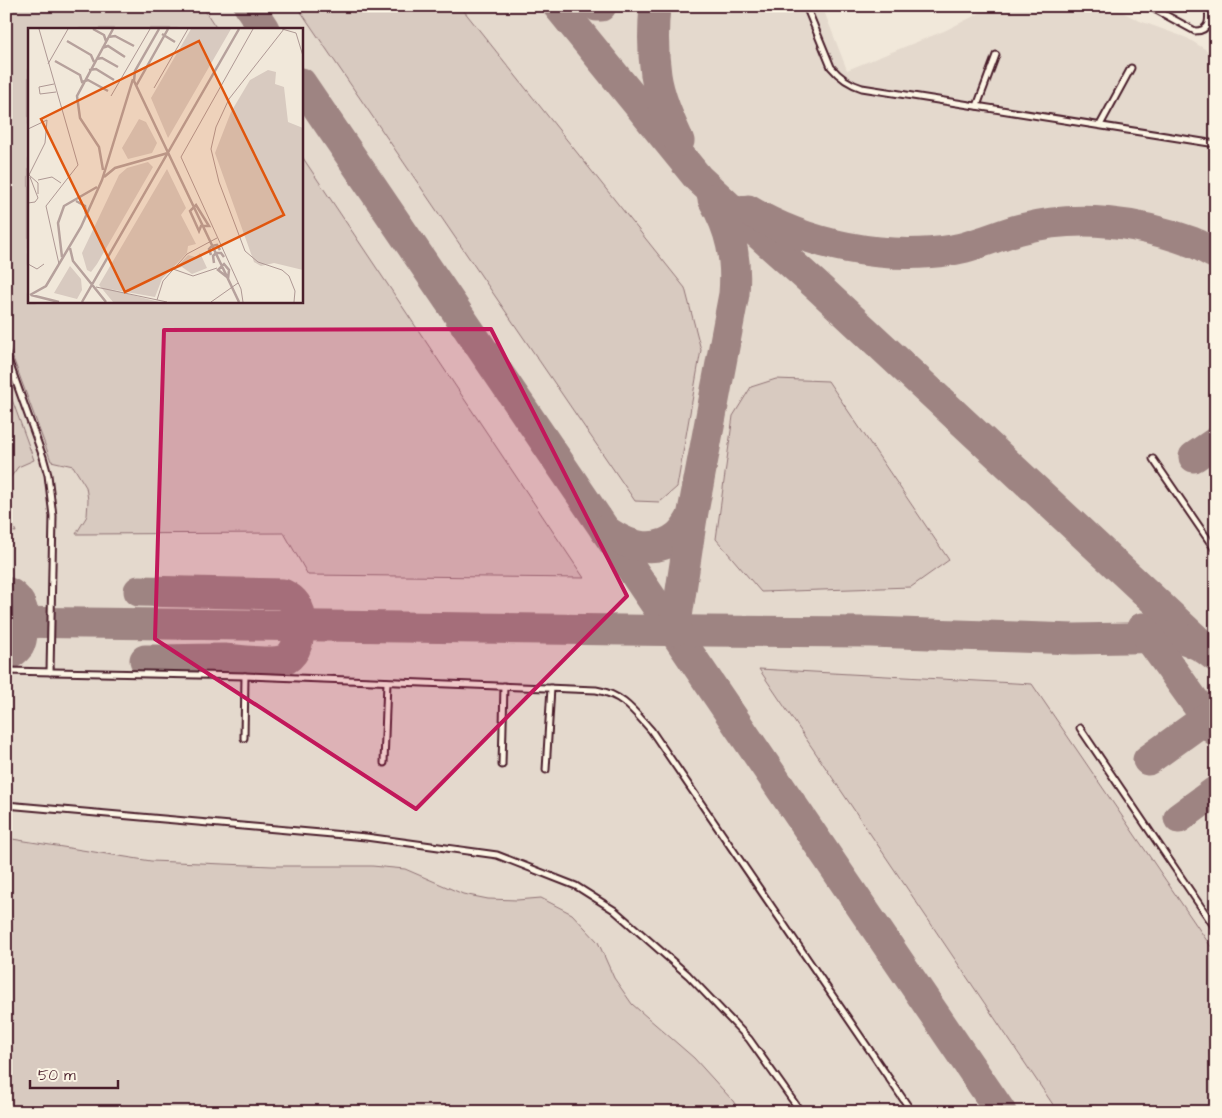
<svg xmlns="http://www.w3.org/2000/svg" width="1222" height="1118" font-family="'Architects Daughter',sans-serif">
<style>
.built{fill:#e4d9cd;fill-rule:evenodd}
.green{fill:#d8cac0;stroke:#917476}
.lines{fill:none;stroke-linecap:round;stroke-linejoin:round}
.taxiway{stroke:#9e8482;stroke-width:31}
.service-casing{stroke:#4a1f2b;stroke-width:9}
.service{stroke:#fcf5e5;stroke-width:5}
.marked{fill:#c2185b;fill-opacity:0.2;stroke:#c2185b;stroke-width:4;stroke-linejoin:round}
.inset-river{fill:none;stroke:#b6a19c;stroke-width:2.5}
.inset-road{fill:none;stroke:#ae9894;stroke-width:1}
.view{fill:#e0560e;fill-opacity:0.15;stroke:#e0560e;stroke-width:2.5}
.inset-edge{fill:none;stroke:#4a1f2b;stroke-width:2.5}
</style>
<rect width="100%" height="100%" fill="#f1e8da"/>
<filter id="ink" filterUnits="userSpaceOnUse"><feTurbulence type="fractalNoise" baseFrequency=".02" numOctaves="2"/><feDisplacementMap in="SourceGraphic" scale="10" xChannelSelector="R" yChannelSelector="G"/><feConvolveMatrix kernelMatrix="1 2 1 2 8 2 1 2 1" color-interpolation-filters="sRGB"/></filter>
<g filter="url(#ink)">
<path class="built" d="M6,6H822L847,70L944,31L988,9L989,6H1112L1126,14L1140,21L1187,38L1216,56V1112H6ZM29,29H301V301H29Z"/>
<g class="green">
<path d="M6,6H202L217,29H29V301H301V155L584,578L308,575L284,533L76,534L87,516L88,500L86,487L73,466L51,461L6,339Z"/>
<path d="M297,6H460L685,288L701,350L677,487L660,502L635,501Z"/>
<path d="M776,379L828,381L949,560L911,587L761,592L716,539L733,416L751,387Z"/>
<path d="M6,383L34,460L18,467L8,481L6,488Z"/>
<path d="M6,509L16,532L6,531Z"/>
<path d="M759,669L1032,684L1216,954V1112H1058Z"/>
<path d="M6,838L151,861L272,866H372L405,869L463,894L488,899L517,900L541,898L572,914L598,942L614,978L632,1004L694,1058L733,1101L740,1112H6Z"/>
</g>
<g class="lines">
<g class="taxiway">
<path d="M249,6L264,29"/>
<path d="M558,6L698,178L753,229L818,287L1200,643"/>
<path d="M597,6H601"/>
<path d="M655,6C653,28 653,54 656,75C659,97 670,121 679,141"/>
<path d="M301,83C535,426 768,769 1001,1112"/>
<path d="M748,210C806,245 885,261 952,250C976,246 998,235 1021,229C1078,214 1138,222 1192,242C1200,245 1208,250 1216,254"/>
<path d="M1194,457L1216,442"/>
<path d="M605,530C627,546 655,555 678,536C684,531 688,524 692,517"/>
<path d="M139,591L283,594C294,599 301,608 300,621C299,634 299,651 286,659C274,665 240,660 225,659C199,659 172,660 145,660"/>
<path d="M6,592C14,594 20,602 22,609C24,617 23,639 19,646C16,650 11,654 6,656"/>
<path d="M6,622L705,631L871,632L1074,639L1178,637C1193,641 1204,647 1216,657"/>
<path d="M1142,628L1216,731"/>
<path d="M675,630L692,517L734,294C737,258 731,230 713,199"/>
<path d="M1148,760L1216,711"/>
<path d="M1179,818L1216,791"/>
</g>
<g class="service-casing">
<g id="service">
<path d="M806,6L831,67C840,78 849,84 862,88L1216,144"/>
<path d="M1149,6L1195,31C1211,31 1209,18 1208,6"/>
<path d="M977,106L996,55"/>
<path d="M1100,125L1131,68"/>
<path d="M6,354L43,457L48,475L53,516L50,672"/>
<path d="M1153,459L1216,551"/>
<path d="M6,671L245,676L596,690C622,694 634,711 651,730L912,1112"/>
<path d="M1080,728L1216,929"/>
<path d="M244,738L245,676"/>
<path d="M384,763L387,682"/>
<path d="M502,765L504,686"/>
<path d="M546,770L551,688"/>
<path d="M6,805L366,837L497,855L576,886L614,910L688,975L749,1039L801,1112"/>
</g>
</g>
<use href="#service" class="service"/>
</g>
</g>
<path class="marked" d="M491,329L627,596L416,809L155,639L164,330Z"/>
<g transform="translate(28 28)">
<rect width="275" height="275" fill="#f1e8da"/>
<path d="M163,1H203L140,110L123,70ZM240,42L248,44L247,56L256,59L260,94L275,100V242L246,235L233,238L226,234L187,125L203,84L222,52ZM111,91L118,94L129,115L124,125L100,131L94,120ZM120,134L125,139L69,236L63,244L59,242L54,225L91,147L99,140ZM139,141L158,180L153,187L168,216L160,218L159,225L134,251L127,269L81,261L131,274H85L71,257ZM172,225L179,240L164,246L154,239L147,241L160,227L168,229ZM42,238L53,251L54,262L49,271L26,265Z" fill="#d8cac0"/>
<path class="inset-river" d="M65,1L76,7L78,13M131,1L107,43L106,53L211,274M134,6L147,14M80,9L87,8L106,18M39,13L63,27L66,34M74,20L80,18L97,29M68,31L74,30L90,39M27,33L52,47L54,54L60,52L80,63M61,42L68,41L86,52M108,58L140,1M75,142L71,119L52,90L49,68L85,1M76,149L87,140L140,125M48,173L57,178L58,186M168,177L181,198H173L171,203L162,183ZM42,220L45,233L78,274M183,227L181,221L184,218L189,217L192,222M34,229L30,195L36,178L69,159M186,235L185,228L188,225H193L196,229M199,249L190,242L196,236L201,242L200,251M2,267L18,258L53,199L74,152L105,51M3,267L31,274M54,274L211,1"/>
<path class="inset-road" d="M11,1L50,137L18,178L31,236M254,1L268,5L275,28M256,1L201,71L188,99L183,121L191,154L217,223L230,234L254,242L261,248L267,263L266,274M20,36L40,1M26,56L11,59L12,66L28,64M126,60L160,1M83,68L122,1M0,101L19,92L17,115L1,147L10,155V166M10,152L24,149L33,155M0,175L7,174L10,170L2,149M0,218V235M0,236L9,241L16,236M145,241L165,248L189,240M68,259L139,274M129,272L135,253L159,226L189,210M183,274L210,255M215,274L213,261L153,129L225,1"/>
<path class="view" d="M171,13L256,187L97,264L13,91Z"/>
<rect width="275" height="275" class="inset-edge"/>
</g>
<rect width="1222" height="1118" fill="none" stroke="#fcf5e5" stroke-width="25"/>
<rect x="12" y="12" width="1197" height="1093" fill="none" stroke="#4a1f2b" stroke-width="2" filter="url(#ink)"/>
<path d="M30 1080v8h88v-8" fill="none" stroke="#4a1f2b" stroke-width="2.5"/>
<text x="38" y="1080" font-size="15" fill="#4a1f2b" stroke="#fcf5e5" stroke-width="4" paint-order="stroke">50 m</text>
</svg>
